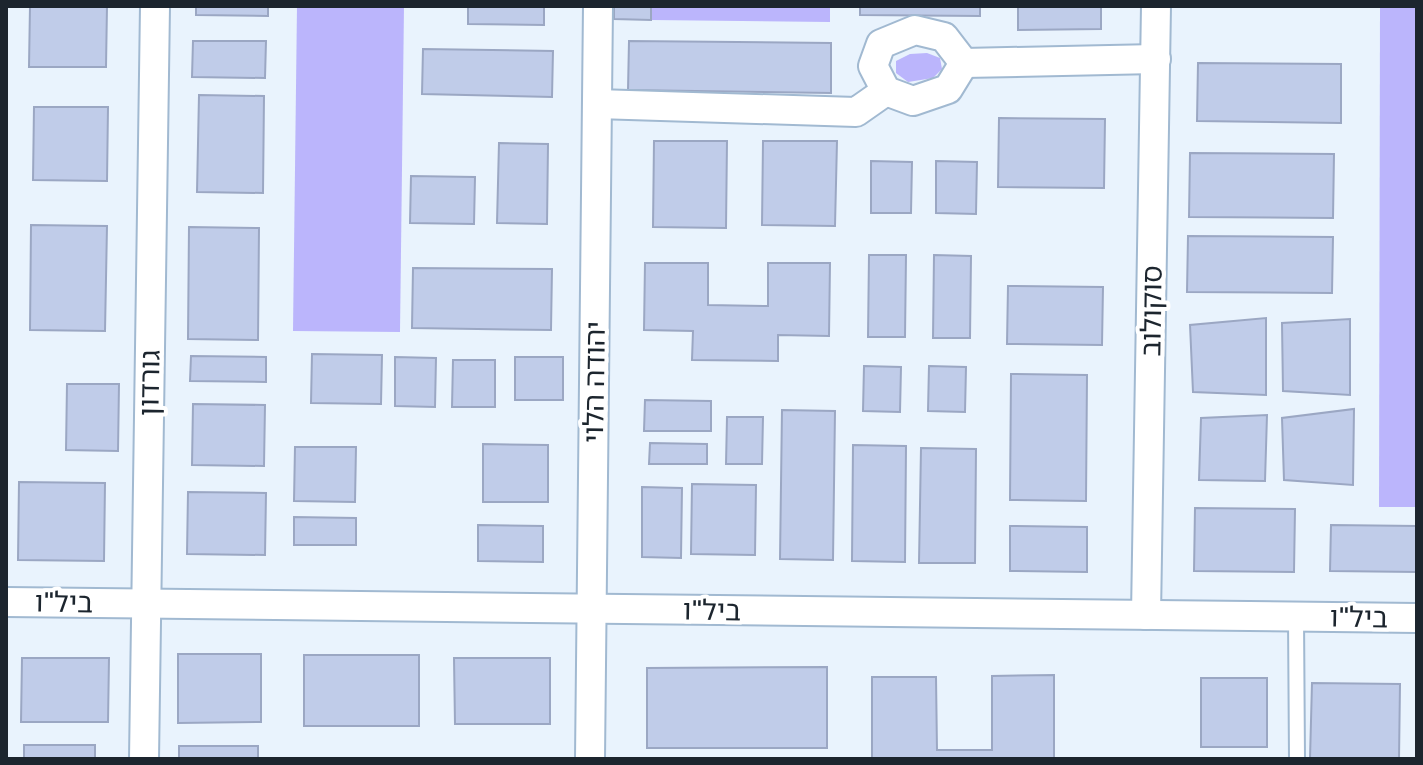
<svg xmlns="http://www.w3.org/2000/svg" width="1423" height="765" font-family="'Golos Text','Noto Sans Hebrew',sans-serif">
<style>
.green{fill:#bbb5fc}
.building{fill:#c0cce9;stroke:#9ba7c3;stroke-width:2}
.lines{fill:none;stroke-linecap:round;stroke-linejoin:round}
.service-casing{stroke:#a1b9d1;stroke-width:18}
.minor-casing{stroke:#a1b9d1;stroke-width:32}
.service{stroke:#fff;stroke-width:14}
.minor{stroke:#fff;stroke-width:28}
.labels{text-anchor:middle;stroke-width:8;stroke-linejoin:round;paint-order:stroke}
.street-label{font-size:28px;fill:#1c252e;stroke:#fff}
</style>
<rect width="100%" height="100%" fill="#e9f3fd"/>
<g class="green">
<path d="M297,6H404L400,332L293,331Z"/>
<path d="M651,6H830V22L651,20Z"/>
<path d="M1380,6H1417V507H1379Z"/>
<path d="M927,53L940,58L942,69L933,78L908,82L896,73V61L910,54Z"/>
</g>
<g class="building">
<path d="M30,6H107L106,67H29Z"/>
<path d="M196,6H268V16L196,15Z"/>
<path d="M468,6H544V25L468,24Z"/>
<path d="M614,6H651V20L614,19Z"/>
<path d="M860,6H980V16L860,15Z"/>
<path d="M1018,6H1101V29L1018,30Z"/>
<path d="M193,41H266L265,78L192,77Z"/>
<path d="M629,41L831,43V93L628,90Z"/>
<path d="M423,49L553,51L552,97L422,94Z"/>
<path d="M1198,63L1341,64V123L1197,121Z"/>
<path d="M199,95L264,96L263,193L197,192Z"/>
<path d="M34,107H108L107,181L33,180Z"/>
<path d="M999,118L1105,119L1104,188L998,187Z"/>
<path d="M654,141H727L726,228L653,227Z"/>
<path d="M763,141H837L835,226L762,225Z"/>
<path d="M499,143L548,144L547,224L497,223Z"/>
<path d="M1190,153L1334,154L1333,218L1189,217Z"/>
<path d="M871,161L912,162L911,213H871Z"/>
<path d="M936,161L977,162L976,214L936,213Z"/>
<path d="M411,176L475,177L474,224L410,223Z"/>
<path d="M31,225L107,226L105,331L30,330Z"/>
<path d="M189,227L259,228L258,340L188,339Z"/>
<path d="M1188,236L1333,237L1332,293L1187,292Z"/>
<path d="M869,255H906L905,337H868Z"/>
<path d="M934,255L971,256L970,338H933Z"/>
<path d="M645,263H708V305L768,306V263H830L829,336L778,335V361L692,360L693,331L644,330Z"/>
<path d="M413,268L552,269L551,330L412,328Z"/>
<path d="M1008,286L1103,287L1102,345L1007,344Z"/>
<path d="M1266,318V395L1193,392L1190,325Z"/>
<path d="M1350,319V395L1283,391L1282,323Z"/>
<path d="M312,354L382,355L381,404L311,403Z"/>
<path d="M191,356L266,357V382L190,381Z"/>
<path d="M395,357L436,358L435,407L395,406Z"/>
<rect x="515" y="357" width="48" height="43"/>
<path d="M453,360H495V407H452Z"/>
<path d="M864,366L901,367L900,412L863,411Z"/>
<path d="M929,366L966,367L965,412L928,411Z"/>
<path d="M1011,374L1087,375L1086,501L1010,500Z"/>
<path d="M67,384H119L118,451L66,450Z"/>
<path d="M645,400L711,401V431H644Z"/>
<path d="M193,404L265,405L264,466L192,465Z"/>
<path d="M1354,409L1353,485L1284,480L1282,418Z"/>
<path d="M782,410L835,411L833,560L780,559Z"/>
<path d="M1267,415L1265,481L1199,480L1201,418Z"/>
<path d="M727,417H763L762,464H726Z"/>
<path d="M650,443L707,444V464H649Z"/>
<path d="M483,444L548,445V502H483Z"/>
<path d="M853,445L906,446L905,562L852,561Z"/>
<path d="M295,447H356L355,502L294,501Z"/>
<path d="M921,448L976,449L975,563H919Z"/>
<path d="M19,482L105,483L104,561L18,560Z"/>
<path d="M692,484L756,485L755,555L691,554Z"/>
<path d="M642,487L682,488L681,558L642,557Z"/>
<path d="M188,492L266,493L265,555L187,554Z"/>
<path d="M1195,508L1295,509L1294,572L1194,571Z"/>
<path d="M294,517L356,518V545H294Z"/>
<path d="M478,525L543,526V562L478,561Z"/>
<path d="M1331,525L1417,526V572L1330,571Z"/>
<path d="M1010,526L1087,527V572L1010,571Z"/>
<path d="M178,654H261V722L178,723Z"/>
<rect x="304" y="655" width="115" height="71"/>
<path d="M22,658H109L108,722H21Z"/>
<path d="M454,658H550V724H455Z"/>
<path d="M827,667V748H647V668Z"/>
<path d="M1054,675V759H872V677H936L937,750H992V676Z"/>
<rect x="1201" y="678" width="66" height="69"/>
<path d="M1312,683L1400,684L1399,759H1310Z"/>
<rect x="24" y="745" width="71" height="14"/>
<rect x="179" y="746" width="79" height="13"/>
</g>
<g class="lines">
<g class="service-casing">
<path id="service" d="M1296,617L1297,759"/>
</g>
<g class="minor-casing">
<g id="minor">
<path d="M915,30L944,37L964,63L948,89L913,101L886,91L873,66L881,44Z"/>
<path d="M964,63L1156,59"/>
<path d="M597,104L856,112L886,91"/>
<path d="M6,602L1417,618"/>
<path d="M1146,615L1156,6"/>
<path d="M144,759L155,6"/>
<path d="M590,759L598,6"/>
</g>
</g>
<use href="#service" class="service"/>
<use href="#minor" class="minor"/>
</g>
<g class="labels">
<g class="street-label">
<text transform="translate(1151 311) rotate(-89)" y="10">סוקולוב</text>
<text transform="translate(594 382) rotate(-89)" y="10">יהודה הלוי</text>
<text transform="translate(149 383) rotate(-89)" y="10">גורדון</text>
<text transform="translate(64 602) rotate(1)" y="10">ביל"ו</text>
<text transform="translate(712 610) rotate(1)" y="10">ביל"ו</text>
<text transform="translate(1359 617) rotate(1)" y="10">ביל"ו</text>
</g>
</g>
<rect width="1423" height="765" fill="none" stroke="#1c252e" stroke-width="16"/>
</svg>
